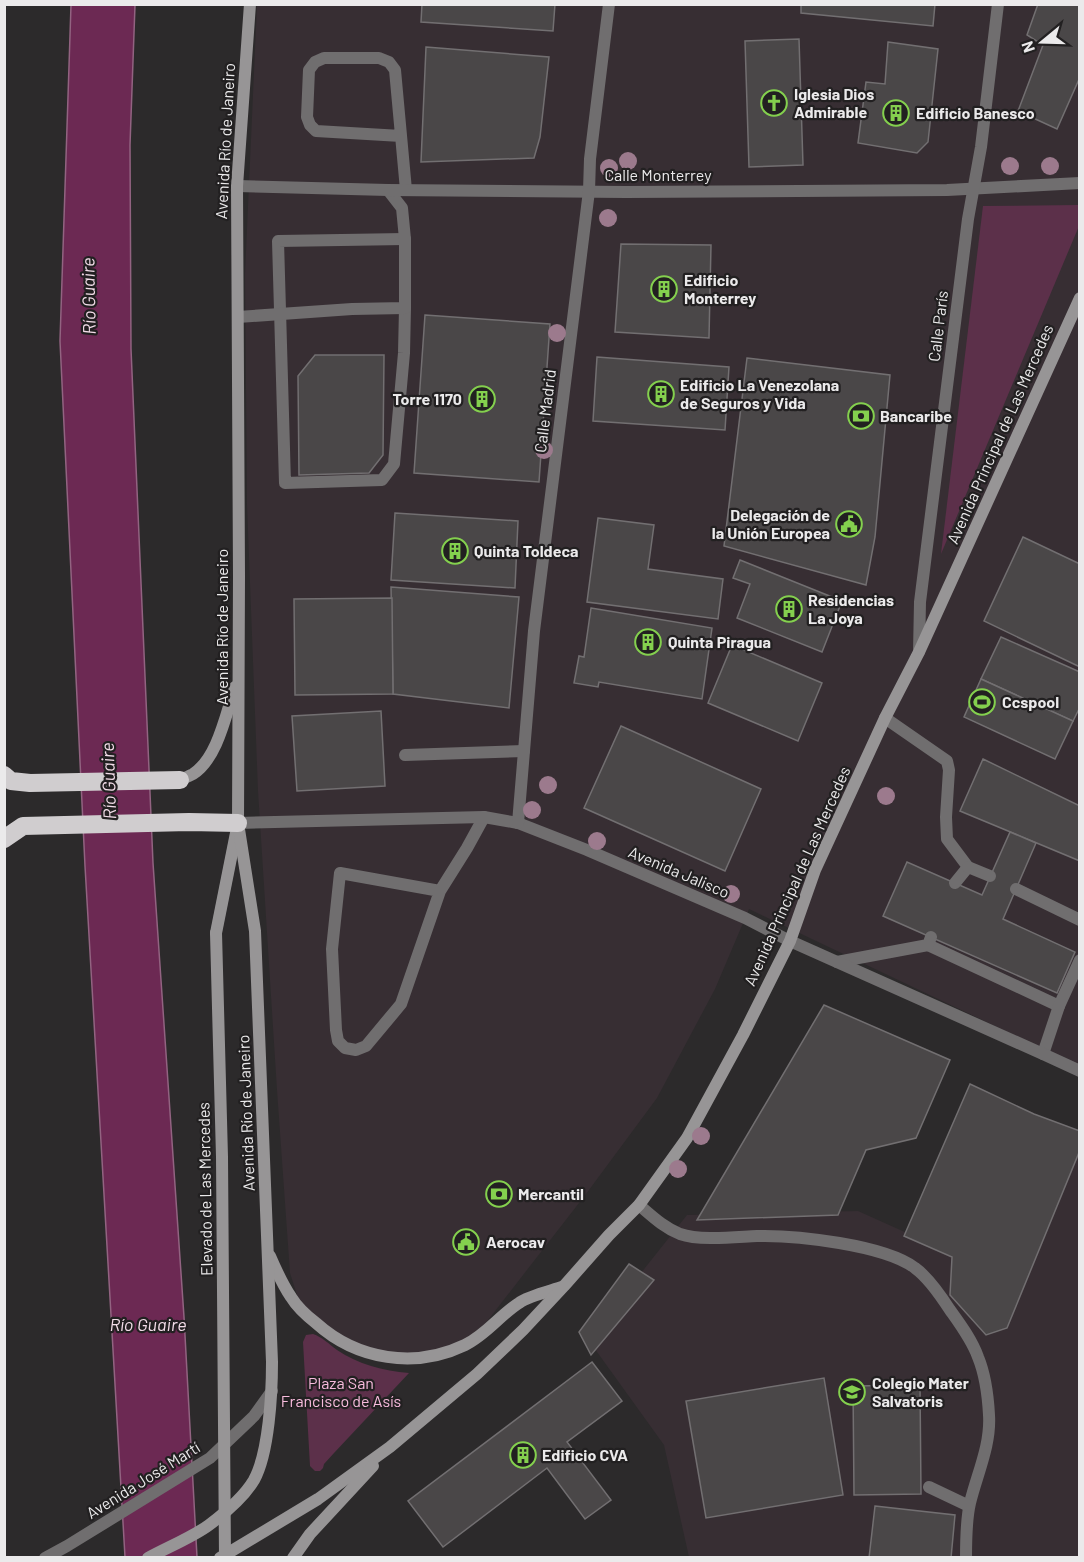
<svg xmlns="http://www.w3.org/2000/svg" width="1084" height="1562" font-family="Barlow,sans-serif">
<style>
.built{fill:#372e33}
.green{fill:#5c304a}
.water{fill:#6c2953;stroke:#926381;stroke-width:1.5}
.building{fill:#4a4748;stroke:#726f71;stroke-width:1.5}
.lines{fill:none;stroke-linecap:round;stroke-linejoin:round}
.lane{stroke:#706e6f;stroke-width:12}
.street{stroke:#706e6f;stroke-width:12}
.secondary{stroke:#979596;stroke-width:12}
.highway{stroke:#d0cdcf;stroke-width:18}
.secondary-bridge{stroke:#979596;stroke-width:12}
.tree{fill:#9c7a8d}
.labels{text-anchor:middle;stroke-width:4.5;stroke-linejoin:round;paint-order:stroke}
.poi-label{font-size:16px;font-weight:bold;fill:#ebeaeb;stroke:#222021;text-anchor:start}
.street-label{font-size:16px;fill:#ebeaeb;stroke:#222021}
.park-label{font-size:16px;fill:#f8bbdd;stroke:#222021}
.water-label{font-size:18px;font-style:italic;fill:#f3dde9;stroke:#222021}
</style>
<rect width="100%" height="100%" fill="#2c2a2b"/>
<g class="built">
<path d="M257,5H1079V1066L749,909L715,989L657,1098L586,1194L485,1324L452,1350L431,1358L338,1345L298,1298L290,1273L277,1090L258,791L247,505L245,274Z"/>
<path d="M1079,1150V1557H689L664,1445L587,1338L606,1317L687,1215L858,1211L907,1233L904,1236L952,1257L950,1295L986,1335L1007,1328Z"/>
</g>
<g class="green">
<path d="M1079,205V226L941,554L983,206Z"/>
<path d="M313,1334C322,1337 329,1344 337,1350C358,1364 383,1371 409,1373L334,1453L324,1464L323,1468L320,1471H315L310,1466L303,1342L306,1335Z"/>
</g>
<path class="water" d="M71,5H135L130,145L131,349L153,863L184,1317L197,1557H125L85,866L60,341Z"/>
<g class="building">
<path d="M422,4H555L553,31L421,22Z"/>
<path d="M801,4H935L933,26L801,13Z"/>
<path d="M1038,4H1080V77L1057,129L1018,111L1043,45L1027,35Z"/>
<path d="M799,39L803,165L749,167L745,41Z"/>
<path d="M888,42L938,49L928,142L917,153L858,143L866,82L885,84Z"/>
<path d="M426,47L549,57L540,137L534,158L421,162Z"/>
<path d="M621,244L711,245L709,338L615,332Z"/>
<path d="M425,315L550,324L539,482L414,473Z"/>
<path d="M315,355H384L383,455L369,473L299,475L298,376Z"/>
<path d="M597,357L729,367L725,430L593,421Z"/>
<path d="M747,358L890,375L875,537L866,585L724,546Z"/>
<path d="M395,513L518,521L515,588L391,580Z"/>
<path d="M598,518L654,525L648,569L723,579L718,619L587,602Z"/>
<path d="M1023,537L1080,564V667L984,621Z"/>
<path d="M740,560L842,601L822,652L737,618L750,584L733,578Z"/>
<path d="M391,587L519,597L509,708L393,694Z"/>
<path d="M392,598L393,694L295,695L294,599Z"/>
<path d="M591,608L712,628L702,699L599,682L598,687L574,683L579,656L584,657Z"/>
<path d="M1001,637L1080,672V707L1073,721L981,679Z"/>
<path d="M732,645L822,683L798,741L708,703Z"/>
<path d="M981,679L1073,721L1055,759L964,717Z"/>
<path d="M381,711L385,786L297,791L292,716Z"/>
<path d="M621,726L761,789L725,871L584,808Z"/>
<path d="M983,759L1080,806V861L960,811Z"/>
<path d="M1010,832L1036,843L1003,919L1075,952L1057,993L883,916L907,862L982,895Z"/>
<path d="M824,1005L950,1060L916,1138L866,1150L838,1215L697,1220Z"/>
<path d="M970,1084L1034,1114L1080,1131V1150L1007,1328L986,1335L950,1295L952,1257L904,1236Z"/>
<path d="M629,1264L654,1280L591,1355L579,1332Z"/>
<path d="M592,1362L622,1401L567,1442L611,1500L585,1519L547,1468L443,1547L408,1501Z"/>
<path d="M824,1378L843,1495L706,1518L686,1401Z"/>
<path d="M920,1385L921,1494L854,1495L853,1386Z"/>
<path d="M875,1506L955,1515L951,1558H869Z"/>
</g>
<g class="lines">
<g class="lane">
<path d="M401,136L316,131L310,125L307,117L309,70L315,62L324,58H379L389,62L395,70L406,190"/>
<path d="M405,308L404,353L394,464L382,480L285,483L278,241L405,239"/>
<path d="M238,317L352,309L405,308V239L402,208L388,190"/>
<path d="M885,718L947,761L949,770L946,817L947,839L968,867L955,883"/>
<path d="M405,755L524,751"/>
<path d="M968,867L990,876"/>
<path d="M1016,889L1080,920"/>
<path d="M440,891L340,873L332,949L336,1030L338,1041L345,1048L356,1050L366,1046L401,1004L440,891L467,848L484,817"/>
<path d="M928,945L1059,1006"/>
<path d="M837,962L928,945L931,937"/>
<path d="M1043,1054L1059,1006L1080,960"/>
<path d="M639,1205C652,1216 663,1227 680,1234C700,1241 735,1237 757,1236C796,1235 885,1245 915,1268C929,1278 941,1296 950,1310C960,1324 972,1340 978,1357C985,1374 988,1396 989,1415C991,1445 977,1474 970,1503C966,1520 966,1540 966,1558"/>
<path d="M929,1487L969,1506"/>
</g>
<g class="street">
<path d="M237,186L388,190L626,192L947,190L1080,183"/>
<path d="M919,652L920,602L968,219L981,147L998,4"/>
<path d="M238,823L484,817L518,823L587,850L745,918L790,941L1043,1054L1080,1071"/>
<path d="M518,823L534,631L589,191L590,159L609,4"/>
<path d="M45,1558L67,1546L210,1458L254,1416L272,1391"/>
</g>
<g class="secondary">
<path d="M180,780C185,778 189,776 193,774C218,758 226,713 235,687"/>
<path d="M216,933L236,833"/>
<path d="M270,1256C276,1270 282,1284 291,1297C297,1307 307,1316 316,1323C357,1360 415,1369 465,1345C486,1335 500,1315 519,1303C528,1296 550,1291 562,1287"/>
<path d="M148,1558C166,1548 193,1537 209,1525C225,1513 244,1497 254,1480C269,1453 272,1393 272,1362L255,931L238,823L239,576L237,186L250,4"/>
<path d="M220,1558L318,1499L390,1447L477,1374L523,1330L564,1286L609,1235L639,1205L687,1138L743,1035L790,941L815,870L885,718L919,652L1080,298"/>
<path d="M293,1558L310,1534L373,1466"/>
</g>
<g class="highway">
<path d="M4,775L11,781L30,783L180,780"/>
<path d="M4,839L23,826L189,822L238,823"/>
</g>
<path class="secondary-bridge" d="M216,933L222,1157L225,1558"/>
</g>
<g class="tree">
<circle cx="628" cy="161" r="9"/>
<circle cx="1010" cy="166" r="9"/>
<circle cx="1050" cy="166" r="9"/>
<circle cx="609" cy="168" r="9"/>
<circle cx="608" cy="218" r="9"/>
<circle cx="557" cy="333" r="9"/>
<circle cx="544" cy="450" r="9"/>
<circle cx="548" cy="785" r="9"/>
<circle cx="886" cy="796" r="9"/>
<circle cx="532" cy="810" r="9"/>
<circle cx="597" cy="841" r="9"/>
<circle cx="731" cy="894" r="9"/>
<circle cx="701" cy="1136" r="9"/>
<circle cx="678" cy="1169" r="9"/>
</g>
<defs>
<g id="church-ring" transform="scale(1.35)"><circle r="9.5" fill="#222021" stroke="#84d04e" stroke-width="1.5"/><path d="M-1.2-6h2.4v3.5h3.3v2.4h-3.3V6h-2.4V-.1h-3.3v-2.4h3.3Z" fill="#84d04e"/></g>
<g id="building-ring" transform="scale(1.35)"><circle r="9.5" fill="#222021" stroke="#84d04e" stroke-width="1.5"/><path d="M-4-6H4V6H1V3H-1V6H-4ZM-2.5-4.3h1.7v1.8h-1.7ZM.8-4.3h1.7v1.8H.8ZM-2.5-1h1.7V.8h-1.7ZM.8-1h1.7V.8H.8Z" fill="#84d04e"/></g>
<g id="bank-ring" transform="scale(1.35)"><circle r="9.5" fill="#222021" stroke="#84d04e" stroke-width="1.5"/><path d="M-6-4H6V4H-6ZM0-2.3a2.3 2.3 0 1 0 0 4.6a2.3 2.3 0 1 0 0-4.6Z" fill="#84d04e"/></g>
<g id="civic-ring" transform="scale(1.35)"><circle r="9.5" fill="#222021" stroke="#84d04e" stroke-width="1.5"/><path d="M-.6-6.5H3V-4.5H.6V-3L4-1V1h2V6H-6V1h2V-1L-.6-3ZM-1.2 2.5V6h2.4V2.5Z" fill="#84d04e"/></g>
<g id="stadium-ring" transform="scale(1.35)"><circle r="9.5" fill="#222021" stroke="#84d04e" stroke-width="1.5"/><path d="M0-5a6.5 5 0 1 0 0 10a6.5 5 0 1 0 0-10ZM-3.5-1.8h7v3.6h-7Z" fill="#84d04e"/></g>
<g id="school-ring" transform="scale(1.35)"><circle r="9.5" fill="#222021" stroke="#84d04e" stroke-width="1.5"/><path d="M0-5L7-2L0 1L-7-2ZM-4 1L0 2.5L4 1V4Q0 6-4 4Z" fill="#84d04e"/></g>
</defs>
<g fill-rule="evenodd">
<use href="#church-ring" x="774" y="103"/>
<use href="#building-ring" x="896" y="113"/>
<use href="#building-ring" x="664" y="289"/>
<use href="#building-ring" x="661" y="394"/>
<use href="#building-ring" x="482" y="399"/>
<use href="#bank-ring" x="861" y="416"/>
<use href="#civic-ring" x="849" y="524"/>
<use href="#building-ring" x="455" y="551"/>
<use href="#building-ring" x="789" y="609"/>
<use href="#building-ring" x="648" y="642"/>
<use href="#stadium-ring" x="982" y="702"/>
<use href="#bank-ring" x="499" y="1194"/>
<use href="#civic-ring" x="466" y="1242"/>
<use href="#school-ring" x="852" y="1392"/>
<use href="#building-ring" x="523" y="1455"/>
</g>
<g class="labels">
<g class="poi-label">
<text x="794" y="100">Iglesia Dios<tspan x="794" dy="18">Admirable</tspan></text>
<text x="916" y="119">Edificio Banesco</text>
<text x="684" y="286">Edificio<tspan x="684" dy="18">Monterrey</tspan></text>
<text x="680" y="391">Edificio La Venezolana<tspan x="680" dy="18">de Seguros y Vida</tspan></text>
<text x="462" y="405" text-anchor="end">Torre 1170</text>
<text x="880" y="422">Bancaribe</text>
<text x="830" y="521" text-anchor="end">Delegación de<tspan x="830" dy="18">la Unión Europea</tspan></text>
<text x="474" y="557">Quinta Toldeca</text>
<text x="808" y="606">Residencias<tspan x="808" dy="18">La Joya</tspan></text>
<text x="668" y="648">Quinta Piragua</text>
<text x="1002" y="708">Ccspool</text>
<text x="518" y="1200">Mercantil</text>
<text x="486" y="1248">Aerocav</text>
<text x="872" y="1389">Colegio Mater<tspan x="872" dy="18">Salvatoris</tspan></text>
<text x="542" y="1461">Edificio CVA</text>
</g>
<g class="street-label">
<text transform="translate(225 141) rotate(-87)" y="6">Avenida Río de Janeiro</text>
<text x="658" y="181">Calle Monterrey</text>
<text transform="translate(938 326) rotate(-83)" y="6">Calle París</text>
<text transform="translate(545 411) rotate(-83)" y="6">Calle Madrid</text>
<text transform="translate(1000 434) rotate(-66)" y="6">Avenida Principal de Las Mercedes</text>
<text transform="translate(222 627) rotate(-90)" y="6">Avenida Río de Janeiro</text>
<text transform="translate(679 872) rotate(23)" y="6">Avenida Jalisco</text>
<text transform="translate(797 876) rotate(-66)" y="6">Avenida Principal de Las Mercedes</text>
<text transform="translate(246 1113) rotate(-92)" y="6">Avenida Río de Janeiro</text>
<text transform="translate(205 1189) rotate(-91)" y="6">Elevado de Las Mercedes</text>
<text transform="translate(143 1480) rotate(-32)" y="6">Avenida José Martí</text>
</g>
<g class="park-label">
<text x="341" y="1389">Plaza San<tspan x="341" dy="18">Francisco de Asís</tspan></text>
</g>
<g class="water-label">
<text transform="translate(89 296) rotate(-91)" y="6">Río Guaire</text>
<text transform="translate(109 781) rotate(-92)" y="6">Río Guaire</text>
<text x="148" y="1331">Río Guaire</text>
</g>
</g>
<rect width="1084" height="1562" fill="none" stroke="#ebeaeb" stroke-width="12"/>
<g transform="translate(1042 42) rotate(251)" stroke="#222021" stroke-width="4.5" paint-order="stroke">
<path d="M0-4.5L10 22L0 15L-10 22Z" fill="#ebeaeb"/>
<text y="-9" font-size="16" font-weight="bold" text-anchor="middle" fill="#ebeaeb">N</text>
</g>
</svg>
